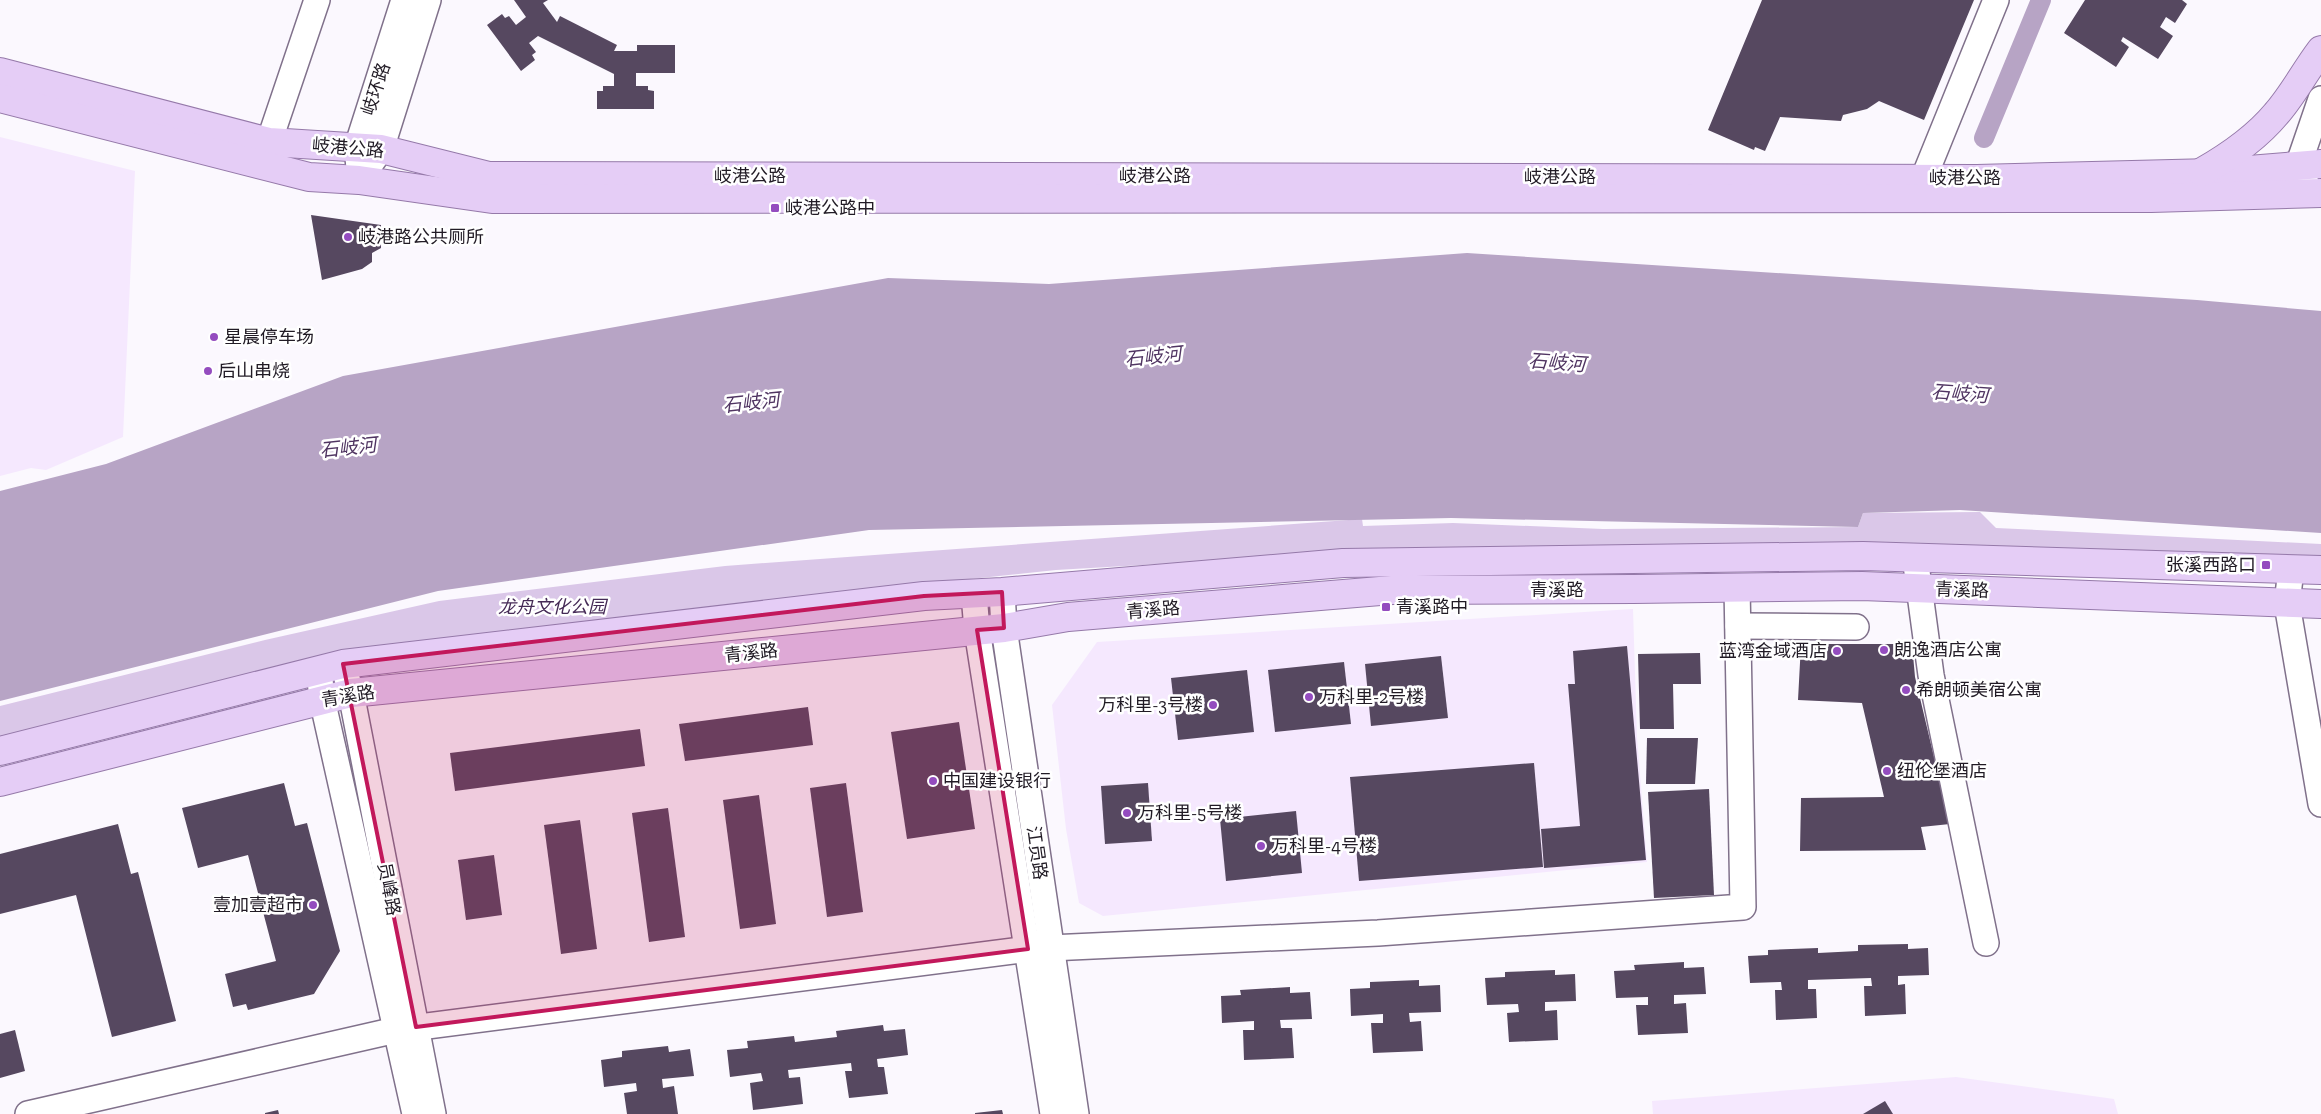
<svg xmlns="http://www.w3.org/2000/svg" width="2321" height="1114" font-family="'Zilla Slab','Noto Sans SC',serif">
<style>
.built{fill:#f5e8fe}
.green{fill:#dac7e8}
.water{fill:#b7a4c5}
.lines{fill:none;stroke-linecap:round;stroke-linejoin:round}
.canal{stroke:#b7a4c5;stroke-width:20}
.building{fill:#564860}
.minor-casing{stroke:#80718b;stroke-width:28}
.major-casing{stroke:#9579a9;stroke-width:30}
.minor{stroke:#fff;stroke-width:25}
.major{stroke:#e5cdf6;stroke-width:28}
.marked{fill:#c2185b;fill-opacity:0.2;stroke:#c2185b;stroke-width:4;stroke-linejoin:round}
.poi-dot{fill:#944cbf;stroke:#fff;stroke-width:2}
.labels{text-anchor:middle;stroke-width:5;stroke-linejoin:round;paint-order:stroke}
.street-label{font-size:18px;fill:#211b25;stroke:#fff}
.poi-label{font-size:18px;fill:#211b25;stroke:#fff;text-anchor:start}
.park-label{font-size:18px;font-style:italic;fill:#452a56;stroke:#fff}
.water-label{font-size:19px;font-style:italic;fill:#503562;stroke:#fff}
</style>
<rect width="100%" height="100%" fill="#fbf8fe"/>
<g class="built">
<path d="M0,137L135,171L123,437L46,470L31,468L0,476Z"/>
<path d="M1633,609L1637,737L1647,862L1103,916L1079,903L1066,829L1052,705L1097,642Z"/>
<path d="M1956,1077L2114,1099L2118,1114H1653L1652,1101Z"/>
</g>
<path class="green" d="M1980,512L1996,528L2321,544V565L1453,547L1056,570L752,602L429,642L0,740V706L265,640L439,601L725,566L1362,519L1363,526L1453,523L1603,529L1858,527L1863,513Z"/>
<path class="water" d="M1467,253L2197,300L2321,311V533L1960,510L1863,513L1858,527L1451,518L869,530L438,591L0,701V491L106,464L343,376L888,278L1049,284Z"/>
<g class="lines">
<path class="canal" d="M1984,138L2041,0"/>
</g>
<g class="building">
<path d="M514,0H548L543,3L557,22L560,16L617,45L614,51H637V45H675V73H636V86H648V90L654,91V109H597V91H603V86H614V74L538,36L529,43L536,52L532,55L535,60L521,71L487,25L502,14L505,18L509,16L516,25L526,17Z"/>
<path d="M1762,0H1974L1924,120L1879,101L1867,109L1843,115L1841,121L1780,117L1765,151L1755,147L1754,150L1708,130Z"/>
<path d="M2085,0H2182L2187,4L2175,23L2166,17L2160,27L2173,36L2158,59L2123,37L2121,41L2129,47L2116,67L2064,33Z"/>
<path d="M311,215L381,225V248L372,253V262L362,269L322,280Z"/>
<path d="M1801,644H1912L1915,677L1950,824L1921,827L1926,850L1800,851L1801,798L1884,797L1862,703L1798,700Z"/>
<path d="M1627,646L1646,860L1544,868L1541,829L1580,826L1568,684H1575L1573,651Z"/>
<path d="M1700,653L1701,684H1673L1674,729H1640L1638,654Z"/>
<path d="M1441,656L1448,718L1371,726L1365,664Z"/>
<path d="M1344,662L1351,724L1275,732L1268,670Z"/>
<path d="M1247,670L1254,732L1178,740L1171,678Z"/>
<path d="M808,707L813,745L685,761L679,724Z"/>
<path d="M959,722L975,829L907,839L891,732Z"/>
<path d="M640,729L645,766L455,791L450,753Z"/>
<path d="M1647,738H1698L1695,784H1646Z"/>
<path d="M1534,763L1543,867L1359,881L1350,777Z"/>
<path d="M284,783L295,826L307,823L340,951L314,994L248,1010L246,1004L233,1007L225,974L276,961L248,855L198,868L182,808Z"/>
<path d="M846,783L863,912L827,917L810,788Z"/>
<path d="M1148,783L1152,841L1105,844L1101,786Z"/>
<path d="M1709,789L1714,895L1654,898L1648,792Z"/>
<path d="M759,795L776,924L740,929L723,800Z"/>
<path d="M668,808L685,937L649,942L632,813Z"/>
<path d="M1296,811L1302,873L1226,881L1220,819Z"/>
<path d="M580,820L597,949L561,954L544,825Z"/>
<path d="M118,824L131,874L138,872L176,1021L112,1037L76,895L0,914V854Z"/>
<path d="M494,855L502,915L466,920L458,860Z"/>
<path d="M1908,944V949L1928,948L1929,975L1898,976V985L1905,984L1906,1014L1865,1016L1864,986H1872L1871,978L1808,980V989H1816L1817,1018L1776,1020L1775,990H1782L1781,982L1750,983L1748,956L1768,955V950L1818,948V953L1858,951V945Z"/>
<path d="M1684,962V968L1704,967L1706,994L1674,995V1004L1686,1003L1688,1033L1638,1035L1636,1005H1648V997L1616,998L1614,971L1635,970L1634,965Z"/>
<path d="M1555,970V975L1575,974L1576,1001L1545,1002V1011L1557,1010L1558,1040L1509,1042L1507,1013L1519,1012L1518,1004L1487,1005L1485,978L1505,977V972Z"/>
<path d="M1419,980V986L1440,985L1441,1012L1409,1013L1410,1022L1421,1021L1423,1051L1373,1053L1371,1023H1383V1014L1351,1016L1350,989L1370,988V982Z"/>
<path d="M1290,987V993L1310,992L1312,1019L1280,1020L1281,1028H1292L1294,1058L1244,1060L1243,1030H1254V1021L1222,1023L1221,996L1241,995L1240,990Z"/>
<path d="M883,1025L884,1031L905,1029L908,1055L877,1059L878,1067H884L888,1094L849,1098L845,1071H852L851,1063L788,1070L789,1078L800,1077L803,1104L753,1110L750,1083L763,1081L761,1073L730,1077L727,1050L748,1048L747,1041L794,1036L795,1042L837,1037L836,1031Z"/>
<path d="M15,1030L25,1071L0,1078V1034Z"/>
<path d="M668,1046L669,1052L690,1049L694,1076L662,1079L663,1088L674,1086L678,1114H627L624,1093L637,1091L636,1083L604,1087L601,1060L622,1057V1051Z"/>
<path d="M1885,1101L1893,1114H1863Z"/>
<path d="M278,1110L279,1114H265V1113Z"/>
<path d="M1002,1110L1003,1114H975V1113Z"/>
</g>
<g class="lines">
<g class="minor-casing">
<g id="minor">
<path d="M269,142L317,0"/>
<path d="M359,168L357,147L404,0"/>
<path d="M359,180L381,149L428,0"/>
<path d="M2306,183L2298,166L2321,99"/>
<path d="M1916,197L1996,0"/>
<path d="M1915,557L1931,675L1986,943"/>
<path d="M2291,569L2287,604L2321,804"/>
<path d="M1002,592L1004,628L1076,1114"/>
<path d="M974,594L977,630L1053,1114"/>
<path d="M1738,626L1856,627"/>
<path d="M343,664L351,693L433,1114"/>
<path d="M319,670L322,699L415,1114"/>
<path d="M28,1114L396,1030L1028,949L1378,933L1743,907L1737,587"/>
</g>
</g>
<g class="major-casing">
<g id="major">
<path d="M0,72L269,142L381,149L489,176L1977,179L2212,173L2321,164"/>
<path d="M0,98L309,177L359,180L492,199L2151,198L2321,193"/>
<path d="M2202,172C2230,156 2256,138 2276,114C2293,95 2305,71 2321,50"/>
<path d="M0,751L343,664L924,596L1002,592L1343,563L1863,556L2321,570"/>
<path d="M0,782L351,693L1004,628L1068,617L1392,590L1634,589L1862,586L2321,604"/>
</g>
</g>
<use href="#minor" class="minor"/>
<use href="#major" class="major"/>
</g>
<path class="marked" d="M1002,592L1004,628L977,630L1028,949L416,1027L343,664L924,596Z"/>
<g class="poi-dot">
<rect x="770" y="203" width="10" height="10" rx="2.5"/>
<circle cx="348" cy="237" r="5"/>
<circle cx="214" cy="337" r="5"/>
<circle cx="208" cy="371" r="5"/>
<rect x="2261" y="560" width="10" height="10" rx="2.5"/>
<rect x="1381" y="602" width="10" height="10" rx="2.5"/>
<circle cx="1884" cy="650" r="5"/>
<circle cx="1837" cy="651" r="5"/>
<circle cx="1906" cy="690" r="5"/>
<circle cx="1309" cy="697" r="5"/>
<circle cx="1213" cy="705" r="5"/>
<circle cx="1887" cy="771" r="5"/>
<circle cx="933" cy="781" r="5"/>
<circle cx="1127" cy="813" r="5"/>
<circle cx="1261" cy="846" r="5"/>
<circle cx="313" cy="905" r="5"/>
</g>
<g class="labels">
<g class="street-label">
<text transform="translate(376 89) rotate(-72)" y="6">岐环路</text>
<text transform="translate(348 148) rotate(5)" y="6">岐港公路</text>
<text x="750" y="182">岐港公路</text>
<text x="1155" y="182">岐港公路</text>
<text x="1560" y="183">岐港公路</text>
<text x="1965" y="184">岐港公路</text>
<text x="1557" y="596">青溪路</text>
<text transform="translate(1962 590) rotate(2)" y="6">青溪路</text>
<text transform="translate(1153 610) rotate(-5)" y="6">青溪路</text>
<text transform="translate(751 653) rotate(-6)" y="6">青溪路</text>
<text transform="translate(348 696) rotate(-9)" y="6">青溪路</text>
<text transform="translate(1037 853) rotate(82)" y="6">江员路</text>
<text transform="translate(389 889) rotate(79)" y="6">员峰路</text>
</g>
<g class="poi-label">
<text x="785" y="214">岐港公路中</text>
<text x="358" y="243">岐港路公共厕所</text>
<text x="224" y="343">星晨停车场</text>
<text x="218" y="377">后山串烧</text>
<text x="2256" y="571" text-anchor="end">张溪西路口</text>
<text x="1396" y="613">青溪路中</text>
<text x="1894" y="656">朗逸酒店公寓</text>
<text x="1827" y="657" text-anchor="end">蓝湾金域酒店</text>
<text x="1916" y="696">希朗顿美宿公寓</text>
<text x="1319" y="703">万科里-2号楼</text>
<text x="1203" y="711" text-anchor="end">万科里-3号楼</text>
<text x="1897" y="777">纽伦堡酒店</text>
<text x="943" y="787">中国建设银行</text>
<text x="1137" y="819">万科里-5号楼</text>
<text x="1271" y="852">万科里-4号楼</text>
<text x="303" y="911" text-anchor="end">壹加壹超市</text>
</g>
<g class="park-label">
<text x="552" y="613">龙舟文化公园</text>
</g>
<g class="water-label">
<text transform="translate(1153 356) rotate(-6)" y="7">石岐河</text>
<text transform="translate(1557 362) rotate(4)" y="7">石岐河</text>
<text transform="translate(1960 393) rotate(4)" y="7">石岐河</text>
<text transform="translate(751 402) rotate(-6)" y="7">石岐河</text>
<text transform="translate(348 447) rotate(-6)" y="7">石岐河</text>
</g>
</g>
</svg>
